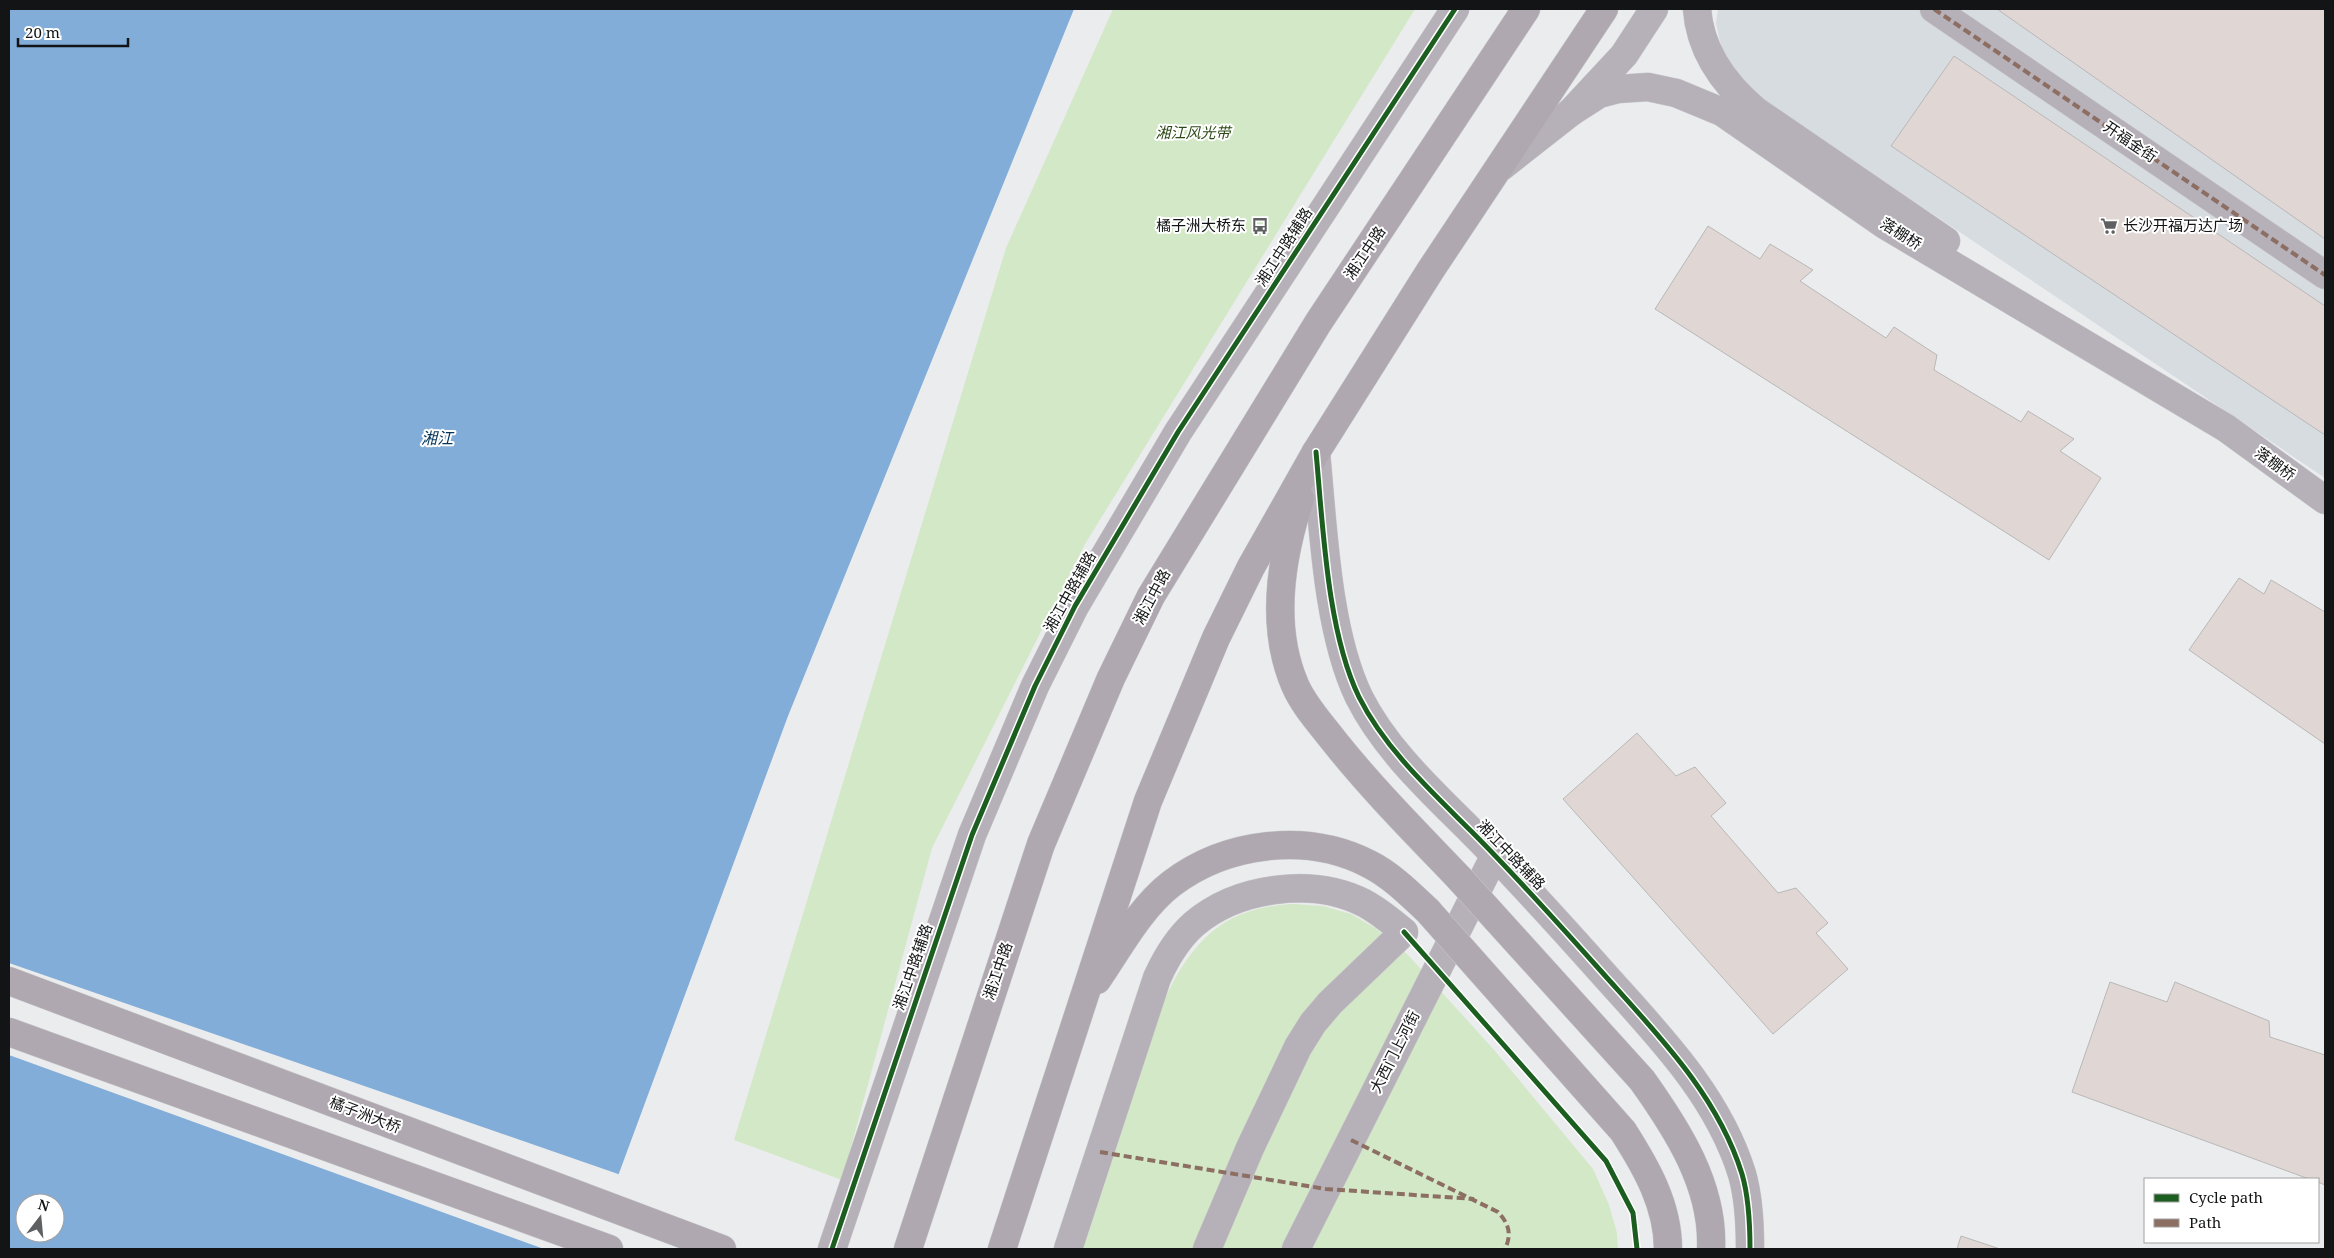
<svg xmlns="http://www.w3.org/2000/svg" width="2334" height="1258" font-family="'Noto Serif','Noto Sans SC',serif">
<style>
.built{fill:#d7dce1}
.green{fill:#d2e8c6}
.water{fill:#81add8;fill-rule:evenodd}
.pier{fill:#ebecee}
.building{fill:#e0d6d3;stroke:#b8b8b8}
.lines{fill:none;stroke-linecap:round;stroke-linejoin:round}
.minor-casing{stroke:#c9c9ca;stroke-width:29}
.major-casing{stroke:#c9c9ca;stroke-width:29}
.minor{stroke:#b6b0b8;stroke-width:28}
.major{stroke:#afa8b1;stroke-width:28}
.major-bridge-casing{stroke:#c9c9ca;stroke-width:29;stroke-linecap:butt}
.major-bridge{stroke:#afa8b1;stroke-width:28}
.quiet{stroke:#8d6e63;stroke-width:4;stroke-dasharray:8 4;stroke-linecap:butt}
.cycleway-casing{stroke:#fff;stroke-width:8}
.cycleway{stroke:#1b5e20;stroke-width:5}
.labels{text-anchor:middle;stroke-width:4;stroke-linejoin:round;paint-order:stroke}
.park-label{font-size:15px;font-style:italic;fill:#2d4916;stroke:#fff}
.street-label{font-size:15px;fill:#131415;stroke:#fff}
.poi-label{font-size:15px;fill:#131415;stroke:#fff;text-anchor:end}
.water-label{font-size:16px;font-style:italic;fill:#03345b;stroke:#fff}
</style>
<rect width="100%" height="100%" fill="#ebecee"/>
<path class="built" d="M1718,9H2325V478L1756,95L1735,73L1721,46L1716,23Z"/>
<g class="green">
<path d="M1113,9H1415L1085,544L932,848L842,1180L734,1140L1006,248Z"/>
<path d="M1294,904L1323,906L1351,914L1375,928L1408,955L1495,1051L1593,1169L1609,1205L1617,1233L1618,1249H1083C1099,1201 1115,1153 1130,1104C1149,1045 1163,973 1213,931C1236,912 1266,905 1294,904Z"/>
</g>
<path class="water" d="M9,9H1074L788,716L591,1249H9ZM25,1203H55V1233H25Z"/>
<path class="pier" d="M9,963L621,1175L594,1249H544L9,1055Z"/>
<g class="building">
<path d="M1997,9H2325V239Z"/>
<path d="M1954,56L2325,306V435L1891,146Z"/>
<path d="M1708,226L1760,259L1770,244L1813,270L1800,281L1886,338L1894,327L1937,355L1934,370L2021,422L2028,411L2074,439L2060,451L2101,478L2049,560L1655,309Z"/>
<path d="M2239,578L2264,594L2271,580L2325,612V744L2189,650Z"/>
<path d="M1637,733L1676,776L1695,767L1726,803L1711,816L1778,893L1796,888L1828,923L1816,933L1848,969L1773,1034L1563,799Z"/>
<path d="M2110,982L2167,1002L2175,982L2269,1021L2270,1037L2325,1055V1185L2318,1182V1179H2309L2072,1092Z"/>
<path d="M1961,1236L2000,1249H1957Z"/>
</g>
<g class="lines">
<g class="minor-casing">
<g id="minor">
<path d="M1697,9C1700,51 1725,85 1756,111L1946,241"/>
<path d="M1934,9L2325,275"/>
<path d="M1571,112L1599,94L1618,89L1648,87L1676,93L1722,112L1885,225L2226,428L2325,500"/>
<path d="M1501,167L1571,112L1624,55L1654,9"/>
<path d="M1316,452C1323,526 1327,631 1359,697C1385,749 1431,791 1471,831C1516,876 1558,923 1600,970C1655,1032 1717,1093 1742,1174C1749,1198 1750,1224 1750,1249"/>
<path d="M832,1249L972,835L1035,686L1075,606L1178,432L1455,9"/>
<path d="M1068,1249L1157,978C1166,958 1177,939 1194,924C1238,887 1312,877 1364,903C1379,911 1391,921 1404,932L1330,1003L1313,1023L1298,1047L1250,1148L1207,1249"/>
<path d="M1296,1249L1495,855"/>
</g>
</g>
<g class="major-casing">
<g id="major">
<path d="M1300,499C1281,557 1270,627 1295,685C1304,706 1321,724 1334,741C1373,790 1417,834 1460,879"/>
<path d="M1097,980C1119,948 1140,908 1171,884C1226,842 1307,832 1369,864C1391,875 1410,894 1428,911"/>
<path d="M9,981L722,1249"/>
<path d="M9,1032L609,1249"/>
<path d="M908,1249L1041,844L1111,678L1151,596L1318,323L1526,9"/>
<path d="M1002,1249L1148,801L1216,638L1251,567L1316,452L1430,271L1604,9"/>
</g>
</g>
<use href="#minor" class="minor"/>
<use href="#major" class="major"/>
<g class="major-bridge-casing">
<g id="major-bridge">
<path d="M1460,879L1642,1080C1677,1129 1714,1186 1711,1249"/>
<path d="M1428,911L1623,1131C1646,1167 1668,1205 1668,1249"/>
</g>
</g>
<use href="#major-bridge" class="major-bridge"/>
<g class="quiet">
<path d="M1934,9L2325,275"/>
<path d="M1351,1140L1498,1212C1509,1224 1512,1234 1505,1249"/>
<path d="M1100,1152L1326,1189L1474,1199"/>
</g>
<g class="cycleway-casing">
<g id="cycleway">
<path d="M1316,452C1323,526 1327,631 1359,697C1385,749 1431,791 1471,831C1516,876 1558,923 1600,970C1655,1032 1717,1093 1742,1174C1749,1198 1750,1224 1750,1249"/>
<path d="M1404,932L1606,1161L1633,1213L1637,1249"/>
<path d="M832,1249L972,835L1035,686L1075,606L1178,432L1455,9"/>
</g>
</g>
<use href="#cycleway" class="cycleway"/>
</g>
<defs>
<g id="bus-bare" transform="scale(1.35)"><path d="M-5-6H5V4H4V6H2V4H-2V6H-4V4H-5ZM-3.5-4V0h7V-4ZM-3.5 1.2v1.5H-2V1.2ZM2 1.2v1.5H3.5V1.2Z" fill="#5f6061" stroke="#fff" stroke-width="2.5" paint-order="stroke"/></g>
<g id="supermarket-bare" transform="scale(1.35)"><path d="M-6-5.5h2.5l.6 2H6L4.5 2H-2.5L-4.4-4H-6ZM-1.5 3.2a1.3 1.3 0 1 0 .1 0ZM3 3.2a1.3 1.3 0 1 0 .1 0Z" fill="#5f6061" stroke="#fff" stroke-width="2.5" paint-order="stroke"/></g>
</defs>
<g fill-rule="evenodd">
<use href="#bus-bare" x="1260" y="226"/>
<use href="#supermarket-bare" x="2109" y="226"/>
</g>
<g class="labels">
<g class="park-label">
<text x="1193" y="138">湘江风光带</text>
</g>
<g class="street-label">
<text transform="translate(2130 142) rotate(34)" y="5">开福金街</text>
<text transform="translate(1901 234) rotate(32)" y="5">落棚桥</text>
<text transform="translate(1284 247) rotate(-57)" y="5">湘江中路辅路</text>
<text transform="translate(1365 253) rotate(-56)" y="5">湘江中路</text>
<text transform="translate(2275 464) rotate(36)" y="5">落棚桥</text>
<text transform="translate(1070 592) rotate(-61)" y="5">湘江中路辅路</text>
<text transform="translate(1152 597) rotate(-62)" y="5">湘江中路</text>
<text transform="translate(1511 855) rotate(46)" y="5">湘江中路辅路</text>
<text transform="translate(913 967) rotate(-71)" y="5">湘江中路辅路</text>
<text transform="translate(998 971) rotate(-71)" y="5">湘江中路</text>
<text transform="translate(1395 1052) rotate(-63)" y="5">大西门上河街</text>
<text transform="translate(365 1115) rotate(21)" y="5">橘子洲大桥</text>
</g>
<g class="poi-label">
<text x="1246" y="231">橘子洲大桥东</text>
<text x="2123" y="231" text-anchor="start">长沙开福万达广场</text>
</g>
<g class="water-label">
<text x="437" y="444">湘江</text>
</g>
</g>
<rect width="2334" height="1258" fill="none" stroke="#131415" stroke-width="20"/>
<rect x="2144" y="1178" width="175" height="65" fill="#ffffff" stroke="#a1a1a1"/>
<rect x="2154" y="1194" width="25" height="8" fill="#1b5e20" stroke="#a1a1a1"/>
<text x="2189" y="1203" font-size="15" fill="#131415">Cycle path</text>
<rect x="2154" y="1219" width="25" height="8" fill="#8d6e63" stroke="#a1a1a1"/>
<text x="2189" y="1228" font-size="15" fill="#131415">Path</text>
<g transform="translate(40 1218) rotate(16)"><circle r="24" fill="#ffffff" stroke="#a1a1a1"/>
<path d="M0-4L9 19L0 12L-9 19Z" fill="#5f6061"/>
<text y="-8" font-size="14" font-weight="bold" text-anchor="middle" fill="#131415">N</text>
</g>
<path d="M18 38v8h110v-8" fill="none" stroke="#131415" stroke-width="2.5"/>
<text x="25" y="38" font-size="15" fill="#131415" stroke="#ffffff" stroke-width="4" paint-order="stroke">20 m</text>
</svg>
